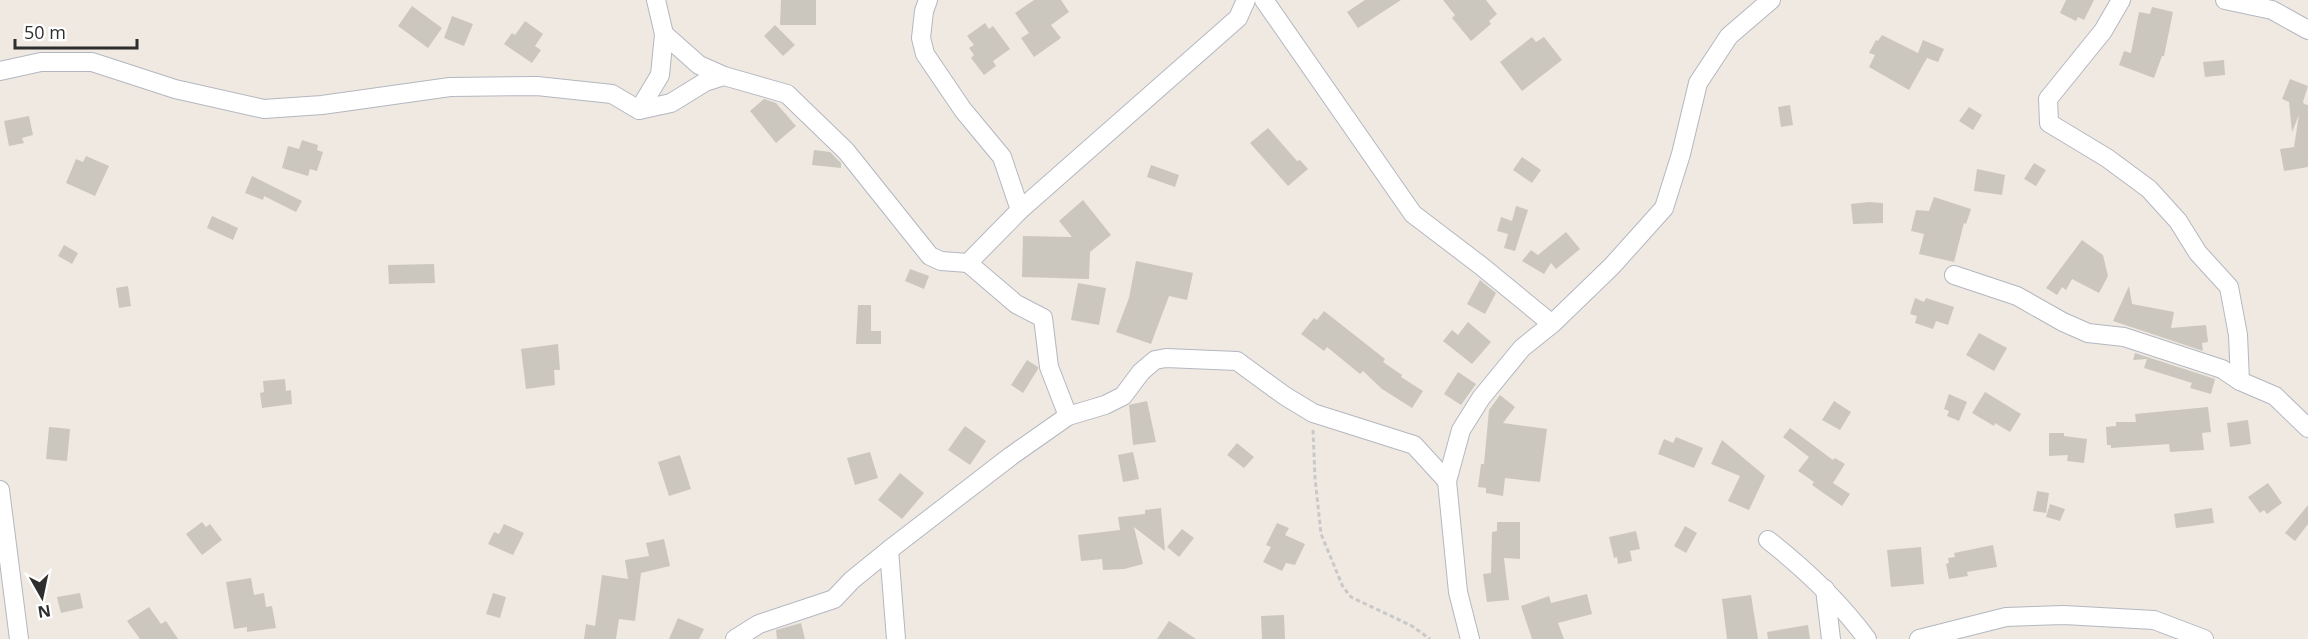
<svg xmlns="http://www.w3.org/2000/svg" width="2308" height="639" font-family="'Open Sans',sans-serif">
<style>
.building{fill:#cbc7bf}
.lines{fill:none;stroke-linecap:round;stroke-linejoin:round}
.minor-casing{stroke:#b4b7c1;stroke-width:20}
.path{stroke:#c9c9c9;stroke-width:3;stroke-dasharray:4.5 3;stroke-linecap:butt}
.minor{stroke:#fff;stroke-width:18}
</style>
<rect width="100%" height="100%" fill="#efe9e1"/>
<g class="building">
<path d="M781,0H816V25H780Z"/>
<path d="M1034,0H1061L1069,12L1051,25L1061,38L1034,57L1021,38L1029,33L1015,13Z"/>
<path d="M1365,0H1401L1358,28L1347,12Z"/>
<path d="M1443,0H1486L1497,14L1489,21L1491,24L1471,41L1452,18L1455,15Z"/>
<path d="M2066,0H2094L2084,20L2078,17L2076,21L2060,13Z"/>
<path d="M412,6L442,28L428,48L398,26Z"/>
<path d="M2152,7L2173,12L2164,56H2162L2154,78L2119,65L2124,51L2131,53L2139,12L2150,14Z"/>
<path d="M452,16L473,24L464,46L444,38Z"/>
<path d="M525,21L543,34L535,46L541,50L532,63L504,44L512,33L515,35Z"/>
<path d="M985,23L989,29L993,26L1010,49L993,61L996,66L984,75L971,58L974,55L969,48L974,45L967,36Z"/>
<path d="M775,25L795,45L783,56L764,36Z"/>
<path d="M1882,35L1918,53L1923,40L1944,49L1938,62L1927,58L1909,90L1869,67L1875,55L1869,53L1876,40L1878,41Z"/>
<path d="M1532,37L1536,42L1544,37L1562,60L1522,91L1500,62Z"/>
<path d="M2224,60L2225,75L2205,77L2203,62Z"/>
<path d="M2290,79L2308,86L2303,102L2304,104L2308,105V167L2284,171L2280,149L2294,147L2299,115L2292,132L2289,102L2282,99Z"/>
<path d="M764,99L776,103L796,126L776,143L750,111Z"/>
<path d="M1790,105L1793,125L1781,127L1778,107Z"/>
<path d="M1969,107L1982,115L1973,130L1959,121Z"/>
<path d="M29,116L33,135L22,138L24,143L9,146L4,121Z"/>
<path d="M1268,128L1297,161L1300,160L1308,169L1288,186L1250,143Z"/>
<path d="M302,140L318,145L317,150L323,152L317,171L310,169L308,176L282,168L288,146L299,149Z"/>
<path d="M814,150L830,152L841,163V168L812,165Z"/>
<path d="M86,156L109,166L95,196L66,183L76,159L83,162Z"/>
<path d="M1522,157L1541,170L1532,183L1513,170Z"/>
<path d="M2034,163L2046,170L2036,186L2024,179Z"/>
<path d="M1151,165L1179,175L1175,187L1147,177Z"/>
<path d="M1977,169L2005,175L2002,195L1974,191Z"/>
<path d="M252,176L302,201L296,212L264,196L263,200L245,193Z"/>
<path d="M1934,197L1971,209L1966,224L1964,223L1954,262L1919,254L1924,234L1911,231L1916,210L1929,211Z"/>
<path d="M1083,200L1111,235L1090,252L1089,279L1022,277L1023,236L1072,237L1059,221Z"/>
<path d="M1869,202L1883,203V223L1853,224L1851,204Z"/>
<path d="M1516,206L1528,210L1515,251L1504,248L1508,234L1497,231L1501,217L1512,221Z"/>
<path d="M212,216L238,228L233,240L207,228Z"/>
<path d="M1566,232L1580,249L1556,269L1551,263L1544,274L1522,261L1531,250L1538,255Z"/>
<path d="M2082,240L2103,255L2108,276L2099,293L2072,279L2066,290L2062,287L2057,295L2046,288Z"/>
<path d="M64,245L78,253L72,264L58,256Z"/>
<path d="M1136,261L1193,273L1187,300L1169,296L1151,344L1116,332L1129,298Z"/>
<path d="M434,264L435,283L389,284L388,265Z"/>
<path d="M910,269L929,276L924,289L905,281Z"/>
<path d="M1480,280L1496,293L1485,314L1467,304Z"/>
<path d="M1078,283L1106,288L1099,325L1071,320Z"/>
<path d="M128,286L131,306L119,308L116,288Z"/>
<path d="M2129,286L2132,304L2174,312L2171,328L2206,325L2208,342L2202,343L2203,351L2113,321Z"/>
<path d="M1915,298L1924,302L1926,298L1954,307L1948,325L1936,321L1933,329L1915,323L1917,316L1910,314Z"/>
<path d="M858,305H871V331H881V344H856Z"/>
<path d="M1324,311L1385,359L1383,362L1402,375L1401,377L1423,391L1412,408L1382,389L1363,371L1360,374L1327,347L1324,351L1301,334L1314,318L1317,320Z"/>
<path d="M1468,322L1491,342L1472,364L1443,341L1452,330L1458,335Z"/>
<path d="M1979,333L2007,348L1994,371L1966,355Z"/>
<path d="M558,344L560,370H554L555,385L526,389L521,349Z"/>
<path d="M2135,353L2215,379L2211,394L2190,388L2192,383L2144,368L2147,359L2133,360Z"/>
<path d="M1027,360L1038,367V369L1023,393L1011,385Z"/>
<path d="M1458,372L1476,384L1461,405L1444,394Z"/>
<path d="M285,379L286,391L291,390L292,404L262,408L260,393L264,392L263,381Z"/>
<path d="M1985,392L2021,414L2010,432L1995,423L1994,426L1972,413Z"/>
<path d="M1949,394L1967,402L1959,421L1947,416L1949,411L1944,409Z"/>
<path d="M1500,395L1515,407L1503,423L1547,429L1540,482L1505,478L1503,496L1486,493V488L1478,487L1481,464H1484L1489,410Z"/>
<path d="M1147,401L1156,442L1133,445L1129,405Z"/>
<path d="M1834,401L1851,412L1840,430L1822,420Z"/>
<path d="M2208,407L2211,432L2202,433L2204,450L2170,452L2169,444L2111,448V445H2107L2106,427L2116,426V422H2136L2135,414Z"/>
<path d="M2248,420L2251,444L2230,447L2227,423Z"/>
<path d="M965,426L986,441L970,465L948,450Z"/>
<path d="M49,427L70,429L67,461L46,459Z"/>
<path d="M1790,428L1833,460L1835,458L1845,464L1833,483L1850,494L1842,506L1812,485L1814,482L1798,471L1809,457L1783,437Z"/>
<path d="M2049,433H2064V436L2087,439L2084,463L2067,461L2068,455L2049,456Z"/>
<path d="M1676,437L1703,448L1694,468L1658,454L1664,439L1673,443Z"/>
<path d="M1722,440L1765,476L1749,510L1728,501L1740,476L1711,464Z"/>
<path d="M1237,443L1254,457L1244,468L1227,455Z"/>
<path d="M870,452L878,478L855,485L847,458Z"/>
<path d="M1133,452L1139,479L1123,482L1118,455Z"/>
<path d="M680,455L691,489L669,496L658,462Z"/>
<path d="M900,473L924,493L902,519L878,500Z"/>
<path d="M2268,483L2282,503L2267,514L2264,510L2260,513L2248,497Z"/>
<path d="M2037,491L2049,493L2046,513L2033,511Z"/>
<path d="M2050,504L2065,509L2060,521L2046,517Z"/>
<path d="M2308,505V524L2295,541L2285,533Z"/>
<path d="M1161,508L1165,551L1134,527L1143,564L1124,569L1103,570L1102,559L1081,561L1078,535L1120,530L1118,517L1145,514V510Z"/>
<path d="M2212,508L2214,523L2176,528L2174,514Z"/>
<path d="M202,522L206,527L210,524L222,540L202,555L186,534Z"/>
<path d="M1497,522H1520V559L1504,558L1509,600L1487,602L1483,574L1491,573L1492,532L1497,531Z"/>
<path d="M1277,523L1289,528L1285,535L1305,544L1295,565L1286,563L1282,571L1263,562L1271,547L1266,545Z"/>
<path d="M504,524L524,533L513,555L488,544L494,532L499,534Z"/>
<path d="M1685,526L1697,533L1686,553L1674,546Z"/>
<path d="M1182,529L1194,538L1179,557L1167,547Z"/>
<path d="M1636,531L1640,549L1630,551L1632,561L1618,564L1617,557L1614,558L1609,537Z"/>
<path d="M664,539L670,566L641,573L635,621L619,619L616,639H584L586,624L595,626L602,575L628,579L625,560L649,556L646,543Z"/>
<path d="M1993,545L1997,567L1967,572L1968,576L1949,579L1946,564L1949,563L1948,558L1955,557L1954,553Z"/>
<path d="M1921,547L1924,584L1891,587L1887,550Z"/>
<path d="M251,578L254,595L264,593L266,607L272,606L276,628L247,632V627L234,629L226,582Z"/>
<path d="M80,593L83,608L61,613L57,597Z"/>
<path d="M493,593L506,597L500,618L486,614Z"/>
<path d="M1587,594L1592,614L1558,623L1564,639H1532L1521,606L1549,596L1551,603Z"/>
<path d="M1751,595L1758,639H1727L1722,599Z"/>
<path d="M149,607L161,624L166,621L178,639H140L127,621Z"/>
<path d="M1284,615L1285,639H1262L1261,616Z"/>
<path d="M678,618L704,629L699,639H669Z"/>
<path d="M1169,621L1196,639H1157Z"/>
<path d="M801,623L805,639H777L776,630Z"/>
<path d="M1808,625L1810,639H1768L1767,632Z"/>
</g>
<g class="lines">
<g class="minor-casing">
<g id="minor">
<path d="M928,0L924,11L921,38L925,54L963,110L1002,157L1020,210L968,263L1016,304L1043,318L1049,367L1068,416"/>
<path d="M1264,0L1413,214L1480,265L1552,324"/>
<path d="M2121,0L2103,31L2048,99L2049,123L2107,158L2149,189L2178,221L2198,253L2229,287L2238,335L2240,381L2275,396L2308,428"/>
<path d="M2225,0L2272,10L2308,30"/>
<path d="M664,34L699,65L724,76"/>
<path d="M0,71L41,62H92L175,89L264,109L322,105L450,87L537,86L612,94L639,110L671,103L705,82L724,76L787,94L846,151L930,256L941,261L968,263"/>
<path d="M639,110L660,75L664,34L656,0"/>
<path d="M1020,210L1238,18L1246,0"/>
<path d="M1954,275L2017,296L2063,322L2088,333L2124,337L2222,369L2240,381"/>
<path d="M0,490L19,639"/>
<path d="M1768,540C1805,569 1839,601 1867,639"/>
<path d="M889,550L896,639"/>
<path d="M1825,589L1831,639"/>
<path d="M735,639L759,624L834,599L852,580L889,550L1011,456L1068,416L1105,405L1123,396L1141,372L1155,360L1166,358L1237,361L1285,396L1313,413L1414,445L1447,481"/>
<path d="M1470,639L1458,592L1447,481L1461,430L1481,398L1522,348L1552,324L1612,266L1664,208L1681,154L1698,83L1729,36L1771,0"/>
<path d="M1919,639L2006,617L2064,615L2154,620L2204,639"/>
</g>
</g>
<path class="path" d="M1313,430L1315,478L1321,534L1343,587L1351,597L1412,626L1430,639"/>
<use href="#minor" class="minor"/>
</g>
<g transform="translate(42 597) rotate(171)" stroke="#ffffff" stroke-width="4.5" paint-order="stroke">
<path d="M0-4.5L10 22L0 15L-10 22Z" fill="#2e2e2e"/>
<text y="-9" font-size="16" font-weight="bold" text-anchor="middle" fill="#2e2e2e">N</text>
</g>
<path d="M15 39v9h122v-9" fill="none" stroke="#2e2e2e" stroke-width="3"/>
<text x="24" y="39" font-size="18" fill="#2e2e2e" stroke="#ffffff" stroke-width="4.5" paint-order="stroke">50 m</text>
</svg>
